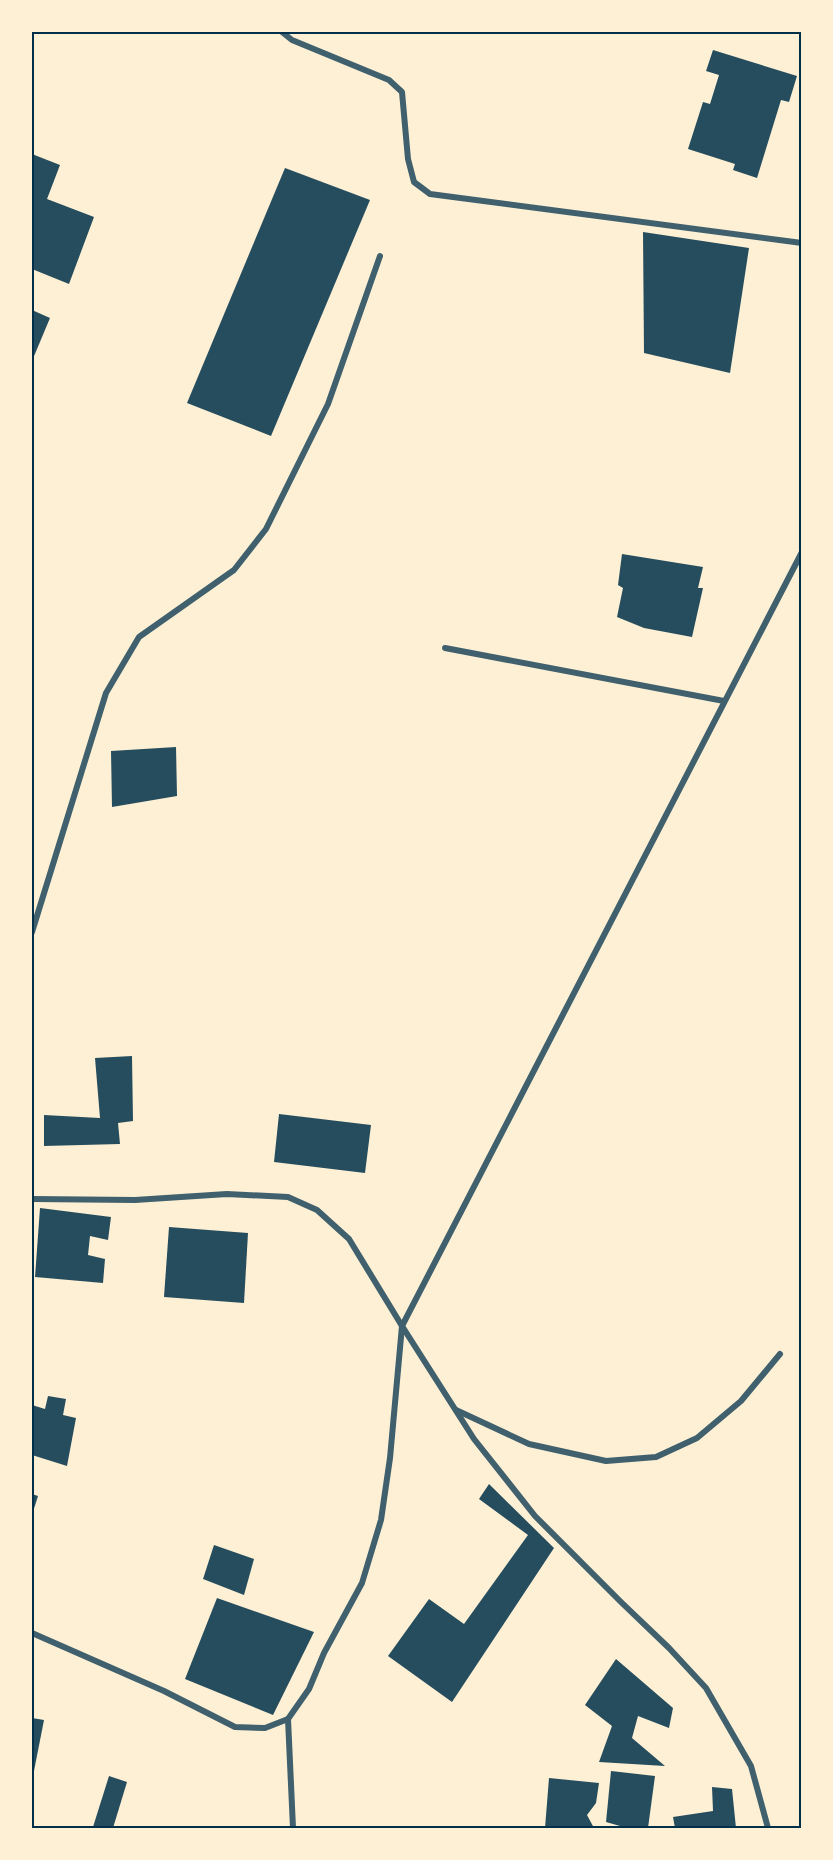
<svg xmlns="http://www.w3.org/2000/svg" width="833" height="1860" font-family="'Sofia Sans Condensed',sans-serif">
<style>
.building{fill:#264d5e}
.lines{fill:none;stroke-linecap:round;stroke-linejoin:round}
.minor{stroke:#3f606c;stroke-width:6}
.neatline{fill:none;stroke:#003049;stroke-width:2}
</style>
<rect width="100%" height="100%" fill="#fdf0d5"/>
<g class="building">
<path d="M713,50L797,76L789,102L781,100L757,178L733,170L735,164L688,149L703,102L710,104L719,75L706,71Z"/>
<path d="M32,154L60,165L47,199L94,217L69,284L32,269Z"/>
<path d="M285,168L370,200L271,436L187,403Z"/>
<path d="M643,232L749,248L730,373L644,353Z"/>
<path d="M32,310L50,318L32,361Z"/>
<path d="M622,554L703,567L698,588H703L692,637L644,628L617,617L623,588L618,585Z"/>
<path d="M176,747L177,796L112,807L111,751Z"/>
<path d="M132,1056L133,1121L118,1123L120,1144L44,1146V1115L100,1118L95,1058Z"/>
<path d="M279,1114L371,1125L365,1173L274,1162Z"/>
<path d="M40,1208L111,1217L108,1240L90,1236L88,1255L105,1259L103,1283L35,1277Z"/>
<path d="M169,1227L248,1233L244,1303L164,1297Z"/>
<path d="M48,1396L66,1399L63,1415L76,1418L67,1466L32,1455V1405L45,1409Z"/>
<path d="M489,1484L554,1548L452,1702L388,1656L429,1599L464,1624L528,1535L479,1499Z"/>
<path d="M32,1494L38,1496L32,1515Z"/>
<path d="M214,1545L254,1559L244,1595L203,1579Z"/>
<path d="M217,1598L314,1632L273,1715L185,1679Z"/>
<path d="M616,1659L673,1708L669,1728L638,1716L632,1738L665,1766L599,1762L612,1726L585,1705Z"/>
<path d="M32,1718L44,1720L33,1776H32Z"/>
<path d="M611,1771L655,1776L648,1828H627L606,1822Z"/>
<path d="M109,1776L127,1782L113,1828H96L93,1827Z"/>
<path d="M549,1778L599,1783L596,1803L587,1815L594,1828H545Z"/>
<path d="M712,1787L732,1789L736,1828H675L673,1817L713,1811Z"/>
</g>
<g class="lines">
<g class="minor">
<path d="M282,32L292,40L389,80L402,92L408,159L414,182L430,194L802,243"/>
<path d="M445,648L724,701"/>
<path d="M32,932L106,693L139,637L234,570L266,529L328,404L380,256"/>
<path d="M32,1199L135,1200L227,1194L288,1197L317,1210L349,1239L402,1326L474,1439L535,1516L622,1603L669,1648L706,1688L751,1766L768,1828"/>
<path d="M456,1410L529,1444L606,1461L656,1457L697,1438L741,1401L780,1354"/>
<path d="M32,1633L164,1691L235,1727L265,1728L288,1719L309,1689L324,1653L362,1583L381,1520L390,1458L402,1326L802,552"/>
<path d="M288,1719L293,1828"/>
</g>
</g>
<rect width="833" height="1860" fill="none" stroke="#fdf0d5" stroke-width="66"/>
<rect x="33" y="33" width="767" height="1794" class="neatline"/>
</svg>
